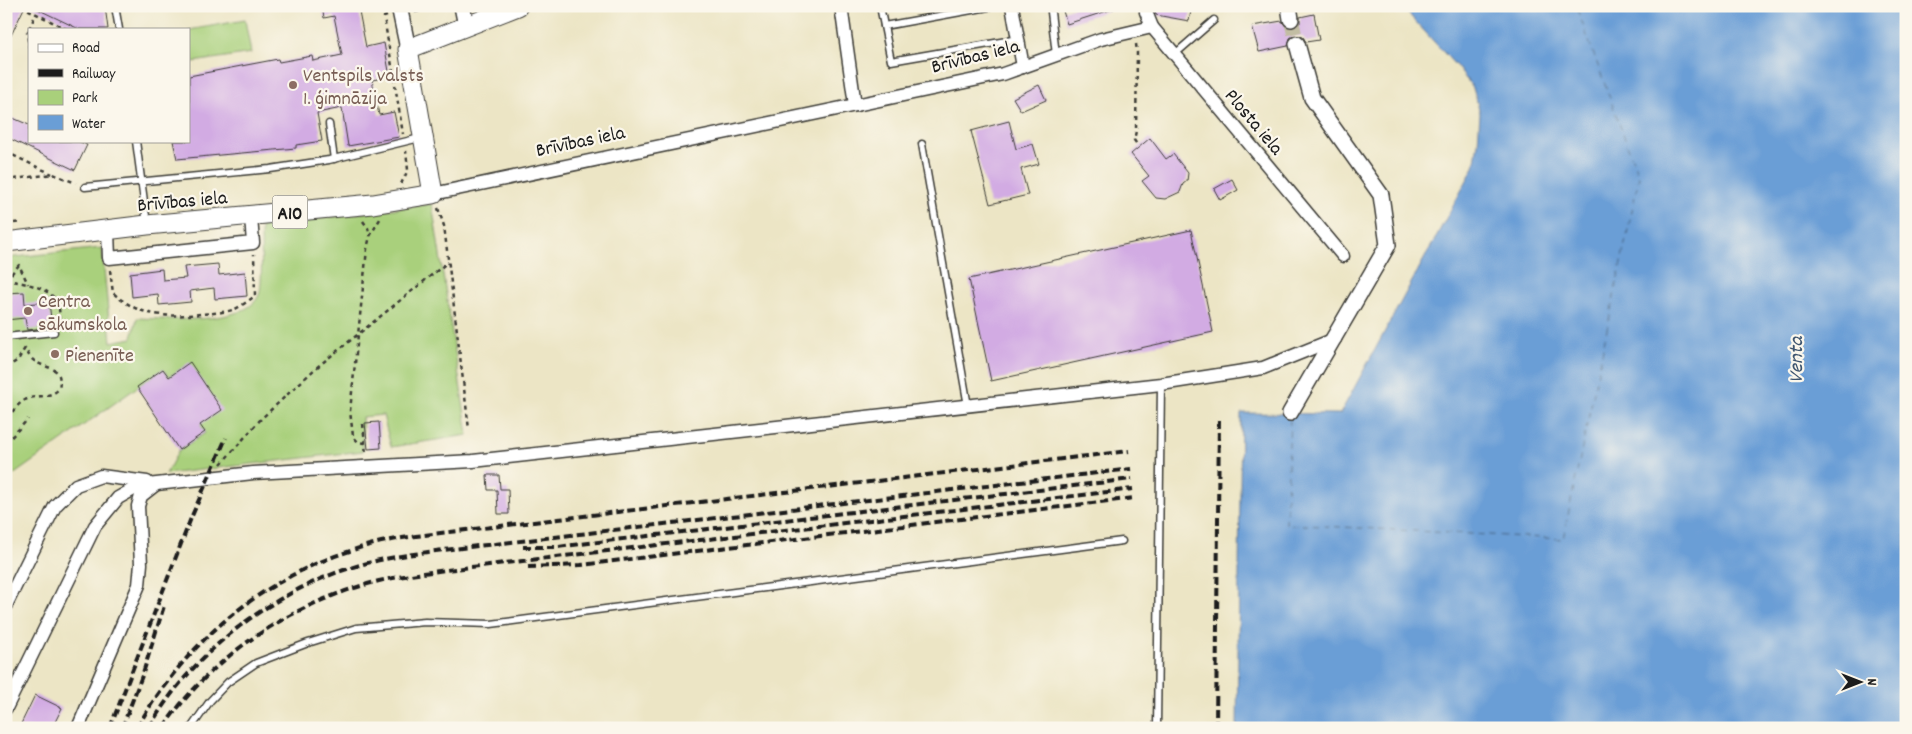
<svg xmlns="http://www.w3.org/2000/svg" width="1912" height="734" font-family="Dekko,sans-serif">
<style>
.green{fill:#a9d07b;stroke:#62764c}
.water{fill:#6a9ed6;stroke:#435d79}
.lines{fill:none;stroke-linecap:round;stroke-linejoin:round}
.ferry{stroke:#3f5670;stroke-width:1;stroke-dasharray:6 5;stroke-linecap:butt}
.building{fill:#d2abe3}
.tertiary-tunnel{stroke:#c2bda3;stroke-width:15;stroke-dasharray:15 8;stroke-linecap:butt}
.service-casing{stroke:#3b3a35;stroke-width:9}
.minor-casing{stroke:#3b3a35;stroke-width:15}
.tertiary-casing{stroke:#3b3a35;stroke-width:18}
.primary-casing{stroke:#3b3a35;stroke-width:21}
.path{stroke:#3b3a35;stroke-width:2.5;stroke-dasharray:4 4;stroke-linecap:butt}
.service{stroke:#fff;stroke-width:6}
.minor{stroke:#fff;stroke-width:12}
.tertiary{stroke:#fff;stroke-width:15}
.primary{stroke:#fff;stroke-width:19}
.rail{stroke:#1c1c1c;stroke-width:4;stroke-dasharray:8 4;stroke-linecap:butt}
.education-dot{fill:#8d6e63;stroke:#fbf7ec;stroke-width:2}
.labels{text-anchor:middle;stroke-width:4.5;stroke-linejoin:round;paint-order:stroke}
.shield{fill:#fbf7ec;stroke:#5f5e5a;stroke-width:1}
.shield-label{font-size:19px;font-weight:bold;fill:#1c1c1c}
.street-label{font-size:20px;fill:#1c1c1c;stroke:#fbf7ec}
.education-label{font-size:20px;fill:#785e54;stroke:#fbf7ec;text-anchor:start}
.water-label{font-size:21px;font-style:italic;fill:#3f5670;stroke:#fbf7ec}
</style>
<rect width="100%" height="100%" fill="#fbf7ec"/>
<filter id="ink" filterUnits="userSpaceOnUse"><feTurbulence type="fractalNoise" baseFrequency=".02" numOctaves="2"/><feDisplacementMap in="SourceGraphic" scale="10" xChannelSelector="R" yChannelSelector="G"/><feConvolveMatrix kernelMatrix="1 2 1 2 8 2 1 2 1" color-interpolation-filters="sRGB"/></filter>
<filter id="wash" filterUnits="userSpaceOnUse"><feTurbulence type="fractalNoise" baseFrequency=".0096" numOctaves="4" result="noise"/><feDisplacementMap in="SourceGraphic" scale="20" xChannelSelector="R" yChannelSelector="G"/><feGaussianBlur stdDeviation="1.12" result="paint"/><feColorMatrix in="noise" values="0 0 0 0 0 0 0 0 0 0 0 0 0 0 0 0 0 1.4 0 .05"/><feComposite in="paint" operator="in"/></filter>
<g filter="url(#wash)">
<rect width="100%" height="100%" fill="#ece5c5"/>
<g class="green">
<path d="M245,20L251,53L193,62L189,30Z"/>
<path d="M432,204L468,435L391,447L383,415L362,417L363,451L166,474L179,450L205,433L200,425L190,363L169,377L163,369L6,480V258L102,248L111,342L132,338L137,318C164,319 247,326 259,295C263,286 261,239 261,226Z"/>
</g>
<path class="water" d="M1405,6H1906V728H1237L1241,413L1340,414L1474,167L1478,143L1480,113L1473,88L1457,67L1405,10Z"/>
<g class="lines">
<path class="ferry" d="M1290,419L1286,524L1563,539L1639,177L1576,6"/>
</g>
<g id="blocks">
<g class="building">
<path d="M6,6H25L6,46Z"/>
<path d="M31,6H105L108,29H79Z"/>
<path d="M322,6H358L366,47L384,43L390,77L372,80L379,115L394,112L399,137L348,146L342,108L317,113L322,141L296,145V148L177,159L173,141H189V76L278,59L279,62L312,56L313,61L342,55L334,16L324,18Z"/>
<path d="M1078,6H1116V8L1067,24L1063,11Z"/>
<path d="M1154,6H1192L1189,21L1156,15Z"/>
<path d="M1314,14L1319,40L1306,42L1303,37L1295,35L1290,38L1288,46L1259,52L1252,26L1282,21L1287,28H1293L1300,23V17Z"/>
<path d="M1039,85L1046,100L1021,111L1013,98Z"/>
<path d="M6,115L29,125V141H78L87,145L75,170L6,137Z"/>
<path d="M1009,121L1016,149L1033,144L1039,164L1021,169L1028,195L990,204L971,131Z"/>
<path d="M1150,138L1166,159L1173,154L1188,173L1187,181L1183,184L1180,192L1165,199L1156,198L1142,181L1149,176L1131,154Z"/>
<path d="M1232,179L1238,190L1220,200L1214,189Z"/>
<path d="M1191,230L1213,332L991,381L969,279Z"/>
<path d="M218,264L219,275L245,272L247,296L215,299L214,288L190,291L191,302L159,305L158,294L132,297L130,273L162,269L163,280L186,278L184,267Z"/>
<path d="M24,292L25,304L49,302L52,327L27,330L25,318L6,320V293Z"/>
<path d="M190,362L222,410L200,425L205,432L179,450L137,387L163,369L169,377Z"/>
<path d="M379,422L381,448L368,449L365,423Z"/>
<path d="M487,475H499L500,489H508L509,514H498L497,490H488Z"/>
<path d="M35,695L62,708L52,728H19Z"/>
</g>
</g>
</g>
<g filter="url(#ink)">
<use href="#blocks" fill-opacity="0" stroke="#3b3a35" stroke-width="1"/>
<g class="lines">
<path class="tertiary-tunnel" d="M1291,19L1297,44"/>
<g class="service-casing">
<g id="service">
<path d="M115,6L119,29"/>
<path d="M880,6L891,61L1018,39"/>
<path d="M1053,6L1051,12L1056,55"/>
<path d="M884,26L994,6"/>
<path d="M1175,54L1214,20"/>
<path d="M329,124L334,159"/>
<path d="M136,141L147,224"/>
<path d="M922,144L968,406"/>
<path d="M85,187L270,169L329,160L420,138"/>
<path d="M6,337L54,332"/>
<path d="M191,728L210,701L228,682L256,663L308,643L356,628L425,622L491,624L1122,541"/>
<path d="M1157,728L1161,384"/>
</g>
</g>
<g class="minor-casing">
<g id="minor">
<path d="M841,6L855,105"/>
<path d="M1012,6L1023,67"/>
<path d="M1146,6V12L1152,27L1343,256"/>
<path d="M433,194L1003,74L1101,39L1152,27"/>
<path d="M108,231L109,258L253,243L251,217"/>
<path d="M6,605L55,506L76,485L101,476L147,482"/>
<path d="M6,708L95,526L118,498L139,486L253,473L473,461L1161,384L1263,368L1335,339"/>
<path d="M78,728L139,585L141,564L138,506L141,496L155,485"/>
</g>
</g>
<g class="tertiary-casing">
<g id="tertiary">
<path d="M399,6L408,49"/>
<path d="M462,6L466,26"/>
<path d="M1289,6L1291,19"/>
<path d="M1290,413L1388,245L1381,195L1312,98L1297,44"/>
</g>
</g>
<g class="primary-casing">
<path id="primary" d="M6,242L147,225L373,204L433,194L408,49L518,6"/>
</g>
<g class="path">
<path d="M21,6L66,29"/>
<path d="M415,12L443,6"/>
<path d="M387,16L384,17L403,134"/>
<path d="M29,29L36,14"/>
<path d="M29,30L27,33L29,47"/>
<path d="M1136,44L1137,52L1136,131L1134,140L1138,146"/>
<path d="M6,152L52,174"/>
<path d="M6,180L53,174L76,183"/>
<path d="M401,184L408,170L406,151"/>
<path d="M438,208L444,226L469,429"/>
<path d="M363,221L368,228L370,236"/>
<path d="M6,224L21,222"/>
<path d="M110,270L113,293C142,318 165,317 201,314C211,313 225,313 235,309C242,306 249,300 255,296L254,254"/>
<path d="M6,280C30,284 67,289 58,323"/>
<path d="M6,280L19,265L28,284"/>
<path d="M6,368L18,360L25,348"/>
<path d="M6,417C13,413 17,404 25,400C37,394 49,399 59,389C64,363 45,371 32,359C29,356 27,352 25,348"/>
<path d="M363,424L366,455"/>
<path d="M6,443L28,419"/>
<path d="M365,443L358,442L353,436L350,411L367,249L370,236L380,219"/>
<path d="M221,464L261,419L316,368L448,262"/>
</g>
<use href="#service" class="service"/>
<use href="#minor" class="minor"/>
<use href="#tertiary" class="tertiary"/>
<use href="#primary" class="primary"/>
<g class="rail">
<path d="M523,547H558L581,544L1132,479"/>
<path d="M528,567L581,565L1134,498"/>
<path d="M110,728L191,518L226,438"/>
<path d="M122,728L143,673L164,606"/>
<path d="M137,728C184,644 260,579 353,550C373,543 395,539 416,536L1129,451"/>
<path d="M149,728C192,653 269,594 350,568C381,558 412,554 444,550L1131,469"/>
<path d="M163,728C212,655 294,602 379,581C401,576 423,573 446,570L1133,489"/>
<path d="M1216,728L1219,416"/>
</g>
</g>
</g>
<g class="education-dot">
<circle cx="293" cy="85" r="5"/>
<circle cx="28" cy="311" r="5"/>
<circle cx="55" cy="354" r="5"/>
</g>
<g class="labels">
<rect class="shield" x="272.5" y="195.5" width="35" height="33" rx="4"/>
<g class="shield-label">
<text x="290" y="219">A10</text>
</g>
<g class="street-label">
<text transform="translate(975 55) rotate(-14)" y="7">Brīvības iela</text>
<text transform="translate(1255 121) rotate(50)" y="7">Plosta iela</text>
<text transform="translate(580 140) rotate(-12)" y="7">Brīvības iela</text>
<text transform="translate(182 200) rotate(-5)" y="7">Brīvības iela</text>
</g>
<g class="education-label">
<text x="303" y="81">Ventspils valsts<tspan x="303" dy="23">1. ģimnāzija</tspan></text>
<text x="38" y="307">Centra<tspan x="38" dy="23">sākumskola</tspan></text>
<text x="65" y="361">Pienenīte</text>
</g>
<g class="water-label">
<text transform="translate(1795 360) rotate(-90)" y="7">Venta</text>
</g>
</g>
<rect width="1912" height="734" fill="none" stroke="#fbf7ec" stroke-width="25"/>
<rect x="28" y="28" width="162" height="115" fill="#fbf7ec" stroke="#a29f99"/>
<rect x="38" y="44" width="25" height="8" fill="#ffffff" stroke="#a29f99"/>
<text x="72" y="52" font-size="15" fill="#1c1c1c">Road</text>
<rect x="38" y="69" width="25" height="8" fill="#1c1c1c" stroke="#a29f99"/>
<text x="72" y="78" font-size="15" fill="#1c1c1c">Railway</text>
<rect x="38" y="90" width="25" height="15" fill="#a9d07b" stroke="#a29f99"/>
<text x="72" y="102" font-size="15" fill="#1c1c1c">Park</text>
<rect x="38" y="115" width="25" height="15" fill="#6a9ed6" stroke="#a29f99"/>
<text x="72" y="128" font-size="15" fill="#1c1c1c">Water</text>
<g transform="translate(1860 682) rotate(90)" stroke="#fbf7ec" stroke-width="4" paint-order="stroke">
<path d="M0-4L9 19L0 12L-9 19Z" fill="#1c1c1c"/>
<text y="-8" font-size="14" font-weight="bold" text-anchor="middle" fill="#1c1c1c">N</text>
</g>
</svg>
